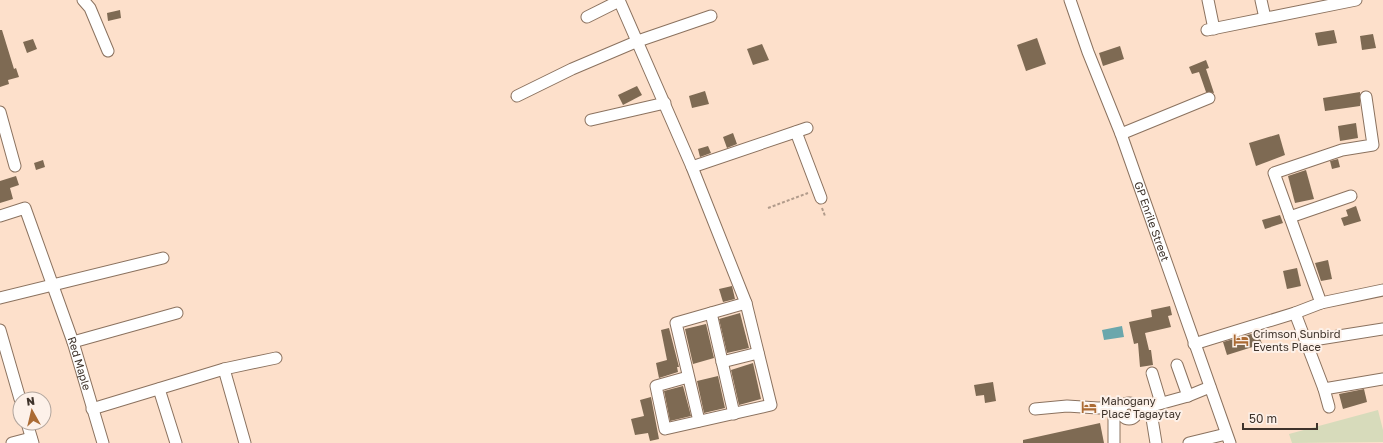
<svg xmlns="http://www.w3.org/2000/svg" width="1383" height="443" font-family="'Golos Text',sans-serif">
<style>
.green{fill:#d7dbbb}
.water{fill:#6ba7ac}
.building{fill:#7e6a53}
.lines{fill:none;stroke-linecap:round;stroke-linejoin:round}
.minor-casing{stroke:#8b725f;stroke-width:13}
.path{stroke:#b19b8b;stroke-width:2;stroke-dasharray:3 2;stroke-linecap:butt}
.minor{stroke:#fff;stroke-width:11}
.labels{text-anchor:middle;stroke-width:4;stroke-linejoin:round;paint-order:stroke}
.street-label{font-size:11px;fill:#3e332b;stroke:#fdf1e9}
.poi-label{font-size:11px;fill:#3e332b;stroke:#fdf1e9;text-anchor:start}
</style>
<rect width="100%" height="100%" fill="#fde0cb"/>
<path class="green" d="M1378,410L1383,430V442L1292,443L1289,434Z"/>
<path class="water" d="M1122,326L1124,337L1104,340L1102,330Z"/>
<g class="building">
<path d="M120,10L121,18L108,21L107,13Z"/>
<path d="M0,30H2L14,69L16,68L19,77L8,80L9,84L0,87Z"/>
<path d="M1334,30L1337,43L1318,46L1315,33Z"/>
<path d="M1373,34L1376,48L1362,50L1360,36Z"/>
<path d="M1037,38L1046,64L1026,71L1017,45Z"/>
<path d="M33,39L37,49L27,53L23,42Z"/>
<path d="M762,44L769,60L753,65L747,49Z"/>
<path d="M1120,46L1124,59L1103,66L1099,53Z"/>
<path d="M1206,60L1209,68L1206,69L1214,93L1206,92L1199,72L1192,74L1189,67Z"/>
<path d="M637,86L642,95L623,105L618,95Z"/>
<path d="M705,91L709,104L692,108L689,96Z"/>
<path d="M1360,92V106L1325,111L1323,98Z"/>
<path d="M1356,123L1358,138L1340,141L1338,126Z"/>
<path d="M733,133L737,144L727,148L723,137Z"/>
<path d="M1279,134L1285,155L1256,166L1249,143Z"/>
<path d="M708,146L711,153L700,157L698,149Z"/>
<path d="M1338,159L1340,167L1332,169L1330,161Z"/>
<path d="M43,160L45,167L36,170L34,163Z"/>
<path d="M1306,170L1314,199L1295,203L1288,176Z"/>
<path d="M16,176L19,185L10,188L13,199L0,203V181Z"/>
<path d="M1356,206L1361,221L1344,226L1341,218L1348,216L1346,210Z"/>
<path d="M1280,215L1283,223L1265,229L1262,220Z"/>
<path d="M1328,260L1332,279L1321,281L1315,263Z"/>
<path d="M1297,268L1301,286L1287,289L1283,271Z"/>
<path d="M732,286L735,299L723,302L719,289Z"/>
<path d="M1170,306L1172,315L1168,316L1171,327L1145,333L1149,350H1151L1153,365L1140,367L1138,343L1134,344L1129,322L1152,317L1151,310Z"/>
<path d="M740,313L749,348L727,353L719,319Z"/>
<path d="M706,324L714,358L693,364L685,329Z"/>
<path d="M669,328L679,367H677L678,372L659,378L656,363L667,360L661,330Z"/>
<path d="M1258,332L1262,344L1227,355L1223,342Z"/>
<path d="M753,363L761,399L739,405L731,370Z"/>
<path d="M718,376L725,408L704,413L697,381Z"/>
<path d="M993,382L996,401L985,403L984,395L976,396L974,385Z"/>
<path d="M683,386L691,416L670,421L664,391Z"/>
<path d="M1364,389L1367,402L1343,409L1339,394Z"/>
<path d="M651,397L659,439L650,441L648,433L635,435L631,419L644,416L640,400Z"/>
<path d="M1100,423L1104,443H1023V440Z"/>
</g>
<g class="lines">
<g class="minor-casing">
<g id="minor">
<path d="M83,0L90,8L108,51"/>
<path d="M619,0L692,167L746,303L676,323L699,421"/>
<path id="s1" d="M1070,0L1088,52L1121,134L1230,443"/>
<path d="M1208,0L1214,29"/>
<path d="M1261,0L1265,18"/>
<path d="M587,17L619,1"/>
<path d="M1207,30L1356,0"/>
<path d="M517,96L572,69L638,41L711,16"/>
<path d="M0,112L15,166"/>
<path d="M591,120L665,103"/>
<path d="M796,132L821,198"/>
<path d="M1121,134L1209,98"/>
<path d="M692,167L807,128"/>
<path id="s2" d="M0,216L25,208L73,342L103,443"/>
<path d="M1290,217L1351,196"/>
<path d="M0,298L163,258"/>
<path d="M1321,303L1274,173L1342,150L1373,145L1366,97"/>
<path d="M711,313L734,414"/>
<path d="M1295,313L1324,389L1329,407"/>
<path d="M0,330L20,399"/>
<path d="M1307,341L1383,329"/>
<path d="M73,342L177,313"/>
<path d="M1194,344L1295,313L1321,303L1383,290"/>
<path d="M722,362L758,353"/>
<path d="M1177,365L1188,396"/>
<path d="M224,369L245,443"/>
<path d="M1152,373L1161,403"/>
<path d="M688,377L656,386L665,429L771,405L746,303"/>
<path d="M159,389L176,443"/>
<path d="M1324,389L1383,379"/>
<circle cx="1129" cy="411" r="8"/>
<path d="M1150,406L1156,443"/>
<path d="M92,409L224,369L276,358"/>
<path d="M1035,409L1067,406L1098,408L1121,407"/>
<path d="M1137,410L1188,396L1210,387"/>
<path d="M27,423L33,443"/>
<path d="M12,443L31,438"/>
<path d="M1114,443V418L1120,412"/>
<path d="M1189,443L1226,434"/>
</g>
</g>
<g class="path">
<path d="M768,208L808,193"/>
<path d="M822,208L825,216"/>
</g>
<use href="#minor" class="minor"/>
</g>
<defs>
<g id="hotel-bare" transform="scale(1.2)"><path d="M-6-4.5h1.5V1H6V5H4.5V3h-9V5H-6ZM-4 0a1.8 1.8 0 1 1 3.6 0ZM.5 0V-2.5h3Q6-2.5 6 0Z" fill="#ab6b34" stroke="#fdf1e9" stroke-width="2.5" paint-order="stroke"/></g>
</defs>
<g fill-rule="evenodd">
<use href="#hotel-bare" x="1241" y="340"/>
<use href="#hotel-bare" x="1089" y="407"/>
</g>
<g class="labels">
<g class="street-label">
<text dy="4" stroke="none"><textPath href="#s1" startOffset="236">GP Enrile Street</textPath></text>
<text dy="4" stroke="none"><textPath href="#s2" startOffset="191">Red Maple</textPath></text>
</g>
<g class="poi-label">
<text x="1253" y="338">Crimson Sunbird<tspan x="1253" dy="13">Events Place</tspan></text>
<text x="1101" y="405">Mahogany<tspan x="1101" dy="13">Place Tagaytay</tspan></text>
</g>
</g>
<g transform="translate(32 411) rotate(352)"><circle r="19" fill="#fdf1e9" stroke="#b1a59d"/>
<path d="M0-3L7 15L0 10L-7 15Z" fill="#ab6b34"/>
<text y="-6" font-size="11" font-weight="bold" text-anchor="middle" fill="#3e332b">N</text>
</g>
<path d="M1243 423v6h74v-6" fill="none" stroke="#3e332b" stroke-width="2"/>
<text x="1249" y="423" font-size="12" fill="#3e332b" stroke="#fdf1e9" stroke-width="3" paint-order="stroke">50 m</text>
</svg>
